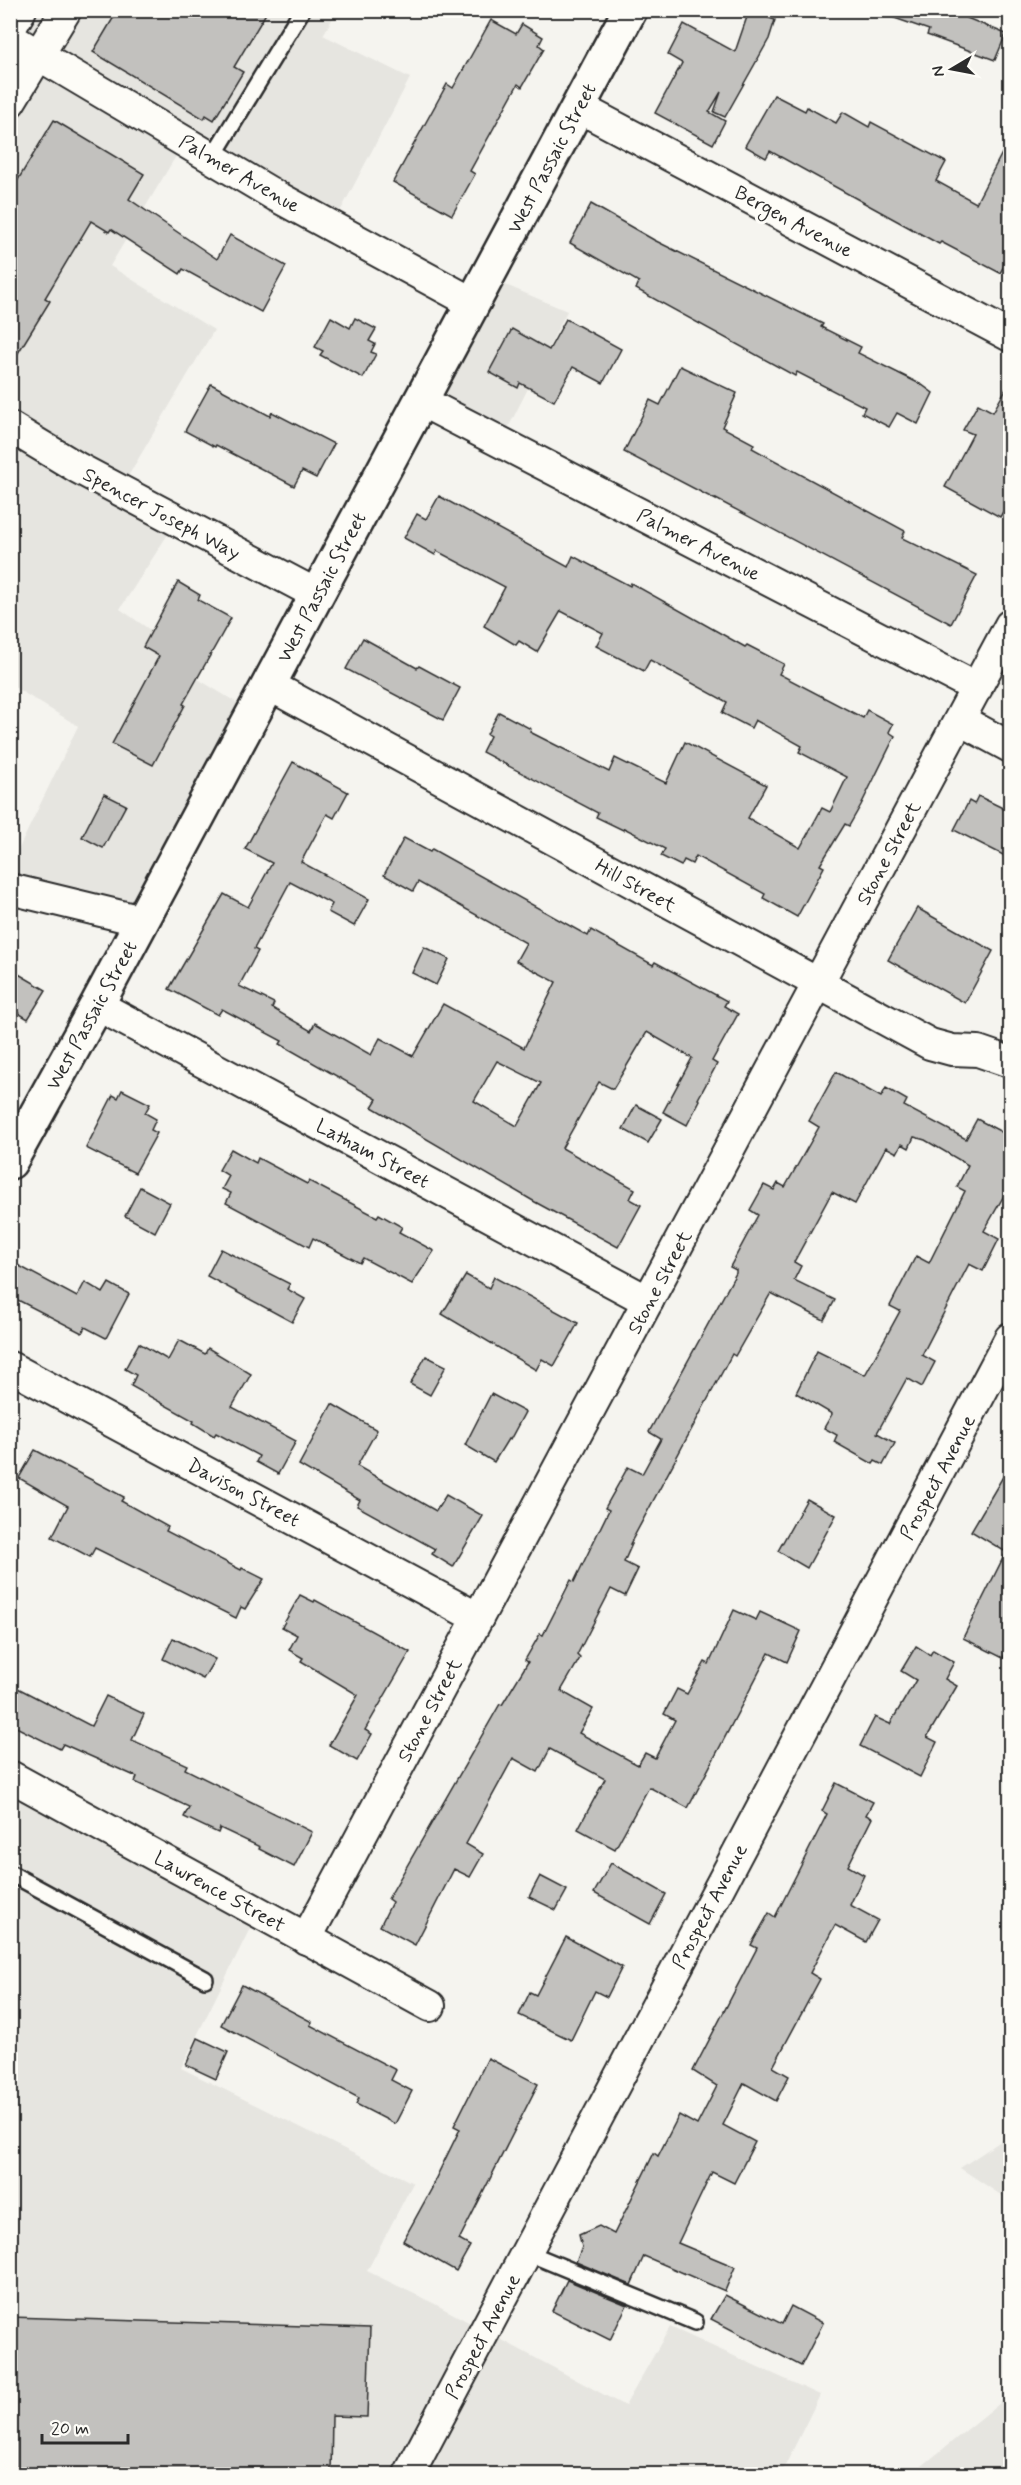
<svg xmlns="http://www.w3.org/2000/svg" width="1021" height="2485" font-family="Mynerve,sans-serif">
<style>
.built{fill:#e6e5e0}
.building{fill:#c2c1be;stroke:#2b2b2b;stroke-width:1.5;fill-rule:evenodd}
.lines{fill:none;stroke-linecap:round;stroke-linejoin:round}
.service-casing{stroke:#2b2b2b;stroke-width:20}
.minor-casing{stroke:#2b2b2b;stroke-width:34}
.secondary-casing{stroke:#2b2b2b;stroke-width:38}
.service{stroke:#fdfcf7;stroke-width:15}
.minor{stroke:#fdfcf7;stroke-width:30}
.secondary{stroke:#fdfcf7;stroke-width:33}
.labels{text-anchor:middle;stroke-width:6;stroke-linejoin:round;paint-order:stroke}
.street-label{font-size:20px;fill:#2b2b2b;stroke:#fdfcf7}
</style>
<rect width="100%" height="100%" fill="#f5f4ef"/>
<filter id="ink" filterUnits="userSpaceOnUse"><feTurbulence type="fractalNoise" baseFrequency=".0167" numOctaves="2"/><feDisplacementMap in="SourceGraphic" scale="12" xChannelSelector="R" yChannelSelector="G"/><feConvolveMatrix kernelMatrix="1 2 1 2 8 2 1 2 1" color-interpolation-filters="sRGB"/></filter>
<g filter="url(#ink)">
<g class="built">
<path d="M11,11H337L323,35L410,78L332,227L185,141L110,266L214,330L120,490L177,520L120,609L166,641L158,655L254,713L142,921L11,889L10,867L78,726L11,685Z"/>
<path d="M487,277L567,311L501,442L421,401Z"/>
<path d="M10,1776L258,1912L181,2068L413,2183L367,2271L433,2303L625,2406L670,2327L820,2395L781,2474H11Z"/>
<path d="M1010,2135V2201L960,2168Z"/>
<path d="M1010,2395V2474H912Z"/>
</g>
<g class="building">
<path d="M118,10H268L234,67L243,72L214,120L206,115L204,119L93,52Z"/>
<path d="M884,10H969L967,18L1006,34L995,60L927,35L929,30L883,14Z"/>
<path d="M749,11L775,20L769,39L725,117L714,112L721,92L709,112L725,121L713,144L655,113L682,63L668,55L684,24L735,52Z"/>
<path d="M491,20L516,34L522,24L543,37L539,45L544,49L522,87L518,84L470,171L475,174L452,215L393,182L447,84L453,88Z"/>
<path d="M774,95L805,111L807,107L836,123L843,112L869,127L871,122L946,162L936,181L976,203L1011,136V254L1000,273L941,242L939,244L770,151L766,158L745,146Z"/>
<path d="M54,120L144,174L129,199L217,259L230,235L286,266L261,312L183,269L180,274L111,229L109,232L91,221L45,298L50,301L10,366V193Z"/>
<path d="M591,204L654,240L823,324L821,327L861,347L858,353L922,385L933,393L918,424L897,413L889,427L862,413L865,407L797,372L795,376L636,289L639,282L570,243Z"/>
<path d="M331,317L350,328L355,318L376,329L369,341L375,344L371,352L376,354L363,378L320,355L323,351L315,347Z"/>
<path d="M566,319L621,349L603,383L573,367L554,401L520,383L518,388L489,372L512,329L549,350Z"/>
<path d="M680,366L737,393L722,427L754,444L752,448L905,531L902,538L977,575L951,624L716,499V500L624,452L650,400L660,405Z"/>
<path d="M1011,380V498L1000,517L945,487L973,434L963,430L978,404L993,412Z"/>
<path d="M211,384L270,416L272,412L334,444L316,478L302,471L294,486L216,445L215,447L185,431Z"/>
<path d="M439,496L568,567L573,556L630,586L631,583L745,647L747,645L784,664L779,674L863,718L867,710L893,724L889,732L895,736L861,805L849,826L845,824L820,865L824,867L797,917L763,898L765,894L696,856L692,864L684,860L681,866L661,856L665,849L624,828L623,830L596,817L598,813L482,752L490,736L487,734L499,712L531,729L530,732L609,772L615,758L666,783L685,742L766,785L748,818L800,848L822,808L830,812L847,777L799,752L802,746L755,720L751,728L722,713L727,702L650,660L644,671L596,646L603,633L561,611L537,652L519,641L516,645L484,626L505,587L437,551L435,555L404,538L417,514L426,519Z"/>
<path d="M178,582L200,595L198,600L231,618L183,704L185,705L153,765L112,744L159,656L143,647Z"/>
<path d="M363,638L417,668L419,666L460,688L443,720L346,669Z"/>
<path d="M293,762L348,792L334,818L327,814L301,862L369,899L354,926L328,912L332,904L290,882L254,949L258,951L239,986L274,1003L272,1008L311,1031L315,1023L371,1055L380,1038L413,1056L443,1004L524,1048L556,982L516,961L526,943L418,882L413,891L384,875L404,838L430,852L432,849L588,936L591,930L653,965L655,962L727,1001L724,1006L738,1014L712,1061L717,1064L698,1099L700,1100L687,1125L663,1112L692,1058L647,1032L613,1089L599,1082L562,1148L635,1189L630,1199L641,1205L618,1247L535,1202L372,1107L377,1099L280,1044L282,1041L222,1009L218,1015L169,989L224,894L248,907L272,863L245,849ZM497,1061L541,1083L517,1126L474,1101Z"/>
<path d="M104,794L126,805L103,848L82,837Z"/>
<path d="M978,796L1011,812V859L954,830L969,801L974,804Z"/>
<path d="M917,908L993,951L965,1003L888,960Z"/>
<path d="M424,947L449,959L436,985L412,973Z"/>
<path d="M10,969L46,990L28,1019L10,1008Z"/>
<path d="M836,1072L881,1097L886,1088L907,1100L904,1106L966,1139L977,1119L1011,1137V1183L984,1231L999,1239L983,1271L969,1264L922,1355L935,1362L922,1387L907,1378L877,1433L895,1443L883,1465L875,1461L873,1464L834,1442L837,1435L824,1428L832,1414L796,1393L817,1351L865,1375L900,1311L890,1306L916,1256L929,1263L965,1191L957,1187L968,1165L925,1140L914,1137L909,1148L902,1144L897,1153L886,1147L855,1204L832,1192L794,1262L801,1266L794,1280L835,1300L824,1320L771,1293L735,1356L732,1354L630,1544H632L624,1562L638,1569L625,1596L611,1589L577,1655L580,1658L561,1691L593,1709L579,1733L638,1765L645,1753L655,1758L675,1720L664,1714L677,1689L687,1694L705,1662L709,1664L734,1610L756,1620L760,1612L801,1631L787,1662L769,1653L688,1808L649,1787L615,1849L578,1829L605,1779L550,1749L538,1772L513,1758L466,1844L483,1854L470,1877L454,1869L415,1945L380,1926L392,1902L388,1899L500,1704L502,1705L528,1662L525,1660L540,1634L543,1635L571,1580L574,1582L609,1510L605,1508L628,1467L642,1474L661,1439L649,1432L736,1273V1270L730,1267L758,1215L750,1210L764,1185L774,1190L778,1183L785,1187L819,1127L809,1121Z"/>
<path d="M122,1090L150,1104L145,1113L156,1119L151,1130L157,1133L135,1173L86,1148L113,1095L118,1098Z"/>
<path d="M636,1105L662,1119L648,1143L623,1129Z"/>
<path d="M231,1149L256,1163L258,1158L307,1184L309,1181L377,1217L379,1214L402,1227L399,1232L434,1251L412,1284L363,1258L360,1263L313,1238L309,1247L226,1203L231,1193L222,1189L229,1176L219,1170Z"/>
<path d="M140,1187L170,1203L155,1232L125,1216Z"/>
<path d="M221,1249L290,1284L287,1289L305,1299L292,1322L207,1276Z"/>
<path d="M10,1261L77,1297L85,1282L103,1293L109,1283L129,1294L106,1338L85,1327L82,1333L10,1296Z"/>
<path d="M466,1275L489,1288L494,1277L578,1323L554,1366L542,1359L536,1370L442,1314Z"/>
<path d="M179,1340L205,1354L208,1348L251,1374L232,1407L296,1441L278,1474L256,1462L259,1456L216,1433L214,1436L193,1423L194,1421L131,1386L136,1375L125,1369L139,1343L168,1360Z"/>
<path d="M426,1356L446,1366L430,1395L410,1384Z"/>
<path d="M491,1394L525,1412L510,1440L508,1439L494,1462L465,1445Z"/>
<path d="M332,1404L377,1430L357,1466L436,1511L446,1495L483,1516L453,1567L432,1554L435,1549L357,1506L360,1500L299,1465Z"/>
<path d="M35,1450L124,1497L121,1501L168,1527L166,1531L241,1570L242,1568L264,1579L245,1609L241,1607L236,1618L95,1548L90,1557L52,1537L68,1506L19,1478Z"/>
<path d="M1011,1463V1642L1003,1658L963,1638L1006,1552L971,1531Z"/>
<path d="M807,1499L836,1515L807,1568L778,1551Z"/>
<path d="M300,1595L314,1602L315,1600L410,1652L365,1730L372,1734L357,1761L329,1745L358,1695L301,1661L303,1658L289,1650L297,1635L282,1627Z"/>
<path d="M173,1638L215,1659L203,1679L163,1659Z"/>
<path d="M916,1646L930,1655L933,1650L954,1662L945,1679L957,1686L927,1737L937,1742L920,1777L860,1746L875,1717L890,1724L916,1680L901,1671Z"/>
<path d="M10,1684L91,1726L106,1696L144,1714L132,1740L187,1765L185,1769L312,1832L294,1867L259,1849L260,1847L220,1828L218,1833L184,1817L189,1807L135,1782L137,1777L63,1744L60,1749L10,1724Z"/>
<path d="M836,1783L873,1802L866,1815L872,1818L848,1866L864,1875L850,1905L878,1920L866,1942L835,1925L810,1973L820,1979L773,2067L789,2076L776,2101L744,2083L723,2125L755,2142L734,2183L712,2172L678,2243L735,2267L725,2291L644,2256L631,2285L576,2262L582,2247L579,2235L599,2226L614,2234L654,2153L658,2156L679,2115L697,2125L717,2086L693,2071L757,1948L751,1945L769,1913L775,1917L827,1814L822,1811Z"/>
<path d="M611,1863L666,1894L650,1924L594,1893Z"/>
<path d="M540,1876L567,1890L556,1910L529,1897Z"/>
<path d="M566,1937L622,1967L607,1997L595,1991L571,2040L519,2015L530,1992L536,1995Z"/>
<path d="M242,1985L312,2022L310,2025L396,2070L391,2080L412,2091L395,2124L356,2104L359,2098L221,2025Z"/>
<path d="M198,2038L228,2052L216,2079L186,2065Z"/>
<path d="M488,2058L538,2084L459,2240L470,2246L456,2271L403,2241L432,2188H431L460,2129L454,2126Z"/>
<path d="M567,2280L627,2305L610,2340L552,2311Z"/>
<path d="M725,2295L782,2324L791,2306L823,2323L801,2366L711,2319Z"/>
<path d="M10,2317L370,2328L367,2417L332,2416L331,2475H10Z"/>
</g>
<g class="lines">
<g class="service-casing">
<g id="service">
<path d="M212,158L302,10"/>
<path d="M10,1873L205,1979"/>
<path d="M526,2252L695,2322"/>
</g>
</g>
<g class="minor-casing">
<g id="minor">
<path d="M10,29L21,10"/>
<path d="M10,38L276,196L473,303"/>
<path d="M10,102L66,10"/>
<path d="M578,107L1010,336"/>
<path d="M421,401L977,688"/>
<path d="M10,427L78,468L316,594"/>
<path d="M269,685L930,1044L952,1050L978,1051L1010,1062"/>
<path d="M960,720L1010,747"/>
<path d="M10,889L142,921"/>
<path d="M97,1005L648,1301"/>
<path d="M10,1367L478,1618"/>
<path d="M10,1776L430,2006"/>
<path d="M306,1939L1010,625"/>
<path d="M409,2474L1010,1338"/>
</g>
</g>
<g class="secondary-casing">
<path id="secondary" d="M10,1162L97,1005L630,10"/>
</g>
<use href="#service" class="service"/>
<use href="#minor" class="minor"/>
<use href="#secondary" class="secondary"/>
</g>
</g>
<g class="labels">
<g class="street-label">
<text transform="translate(551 158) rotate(-62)" y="7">West Passaic Street</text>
<text transform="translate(240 173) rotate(30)" y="7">Palmer Avenue</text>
<text transform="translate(794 221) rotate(28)" y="7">Bergen Avenue</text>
<text transform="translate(162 513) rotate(28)" y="7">Spencer Joseph Way</text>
<text transform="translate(699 544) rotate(27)" y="7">Palmer Avenue</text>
<text transform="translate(321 587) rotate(-62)" y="7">West Passaic Street</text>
<text transform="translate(888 853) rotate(-62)" y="7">Stone Street</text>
<text transform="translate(636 885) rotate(29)" y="7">Hill Street</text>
<text transform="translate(91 1015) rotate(-61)" y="7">West Passaic Street</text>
<text transform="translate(373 1153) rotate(28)" y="7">Latham Street</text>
<text transform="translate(659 1282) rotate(-62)" y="7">Stone Street</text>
<text transform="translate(937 1477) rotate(-62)" y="7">Prospect Avenue</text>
<text transform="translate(244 1492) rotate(28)" y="7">Davison Street</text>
<text transform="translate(429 1710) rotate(-62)" y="7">Stone Street</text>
<text transform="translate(220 1891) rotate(29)" y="7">Lawrence Street</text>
<text transform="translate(709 1906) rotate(-62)" y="7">Prospect Avenue</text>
<text transform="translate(482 2336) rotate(-62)" y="7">Prospect Avenue</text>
</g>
</g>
<rect width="1021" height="2485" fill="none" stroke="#fdfcf7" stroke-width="36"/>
<rect x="18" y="18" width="985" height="2449" fill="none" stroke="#2b2b2b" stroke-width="2" filter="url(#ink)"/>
<g transform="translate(952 69) rotate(260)" stroke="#fdfcf7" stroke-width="4.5" paint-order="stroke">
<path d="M0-4.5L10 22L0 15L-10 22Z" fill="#2b2b2b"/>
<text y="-9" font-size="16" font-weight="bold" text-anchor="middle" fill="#2b2b2b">N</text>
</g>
<path d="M42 2434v9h86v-9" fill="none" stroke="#2b2b2b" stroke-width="3"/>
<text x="51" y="2434" font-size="18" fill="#2b2b2b" stroke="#fdfcf7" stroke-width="4.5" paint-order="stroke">20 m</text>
</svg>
